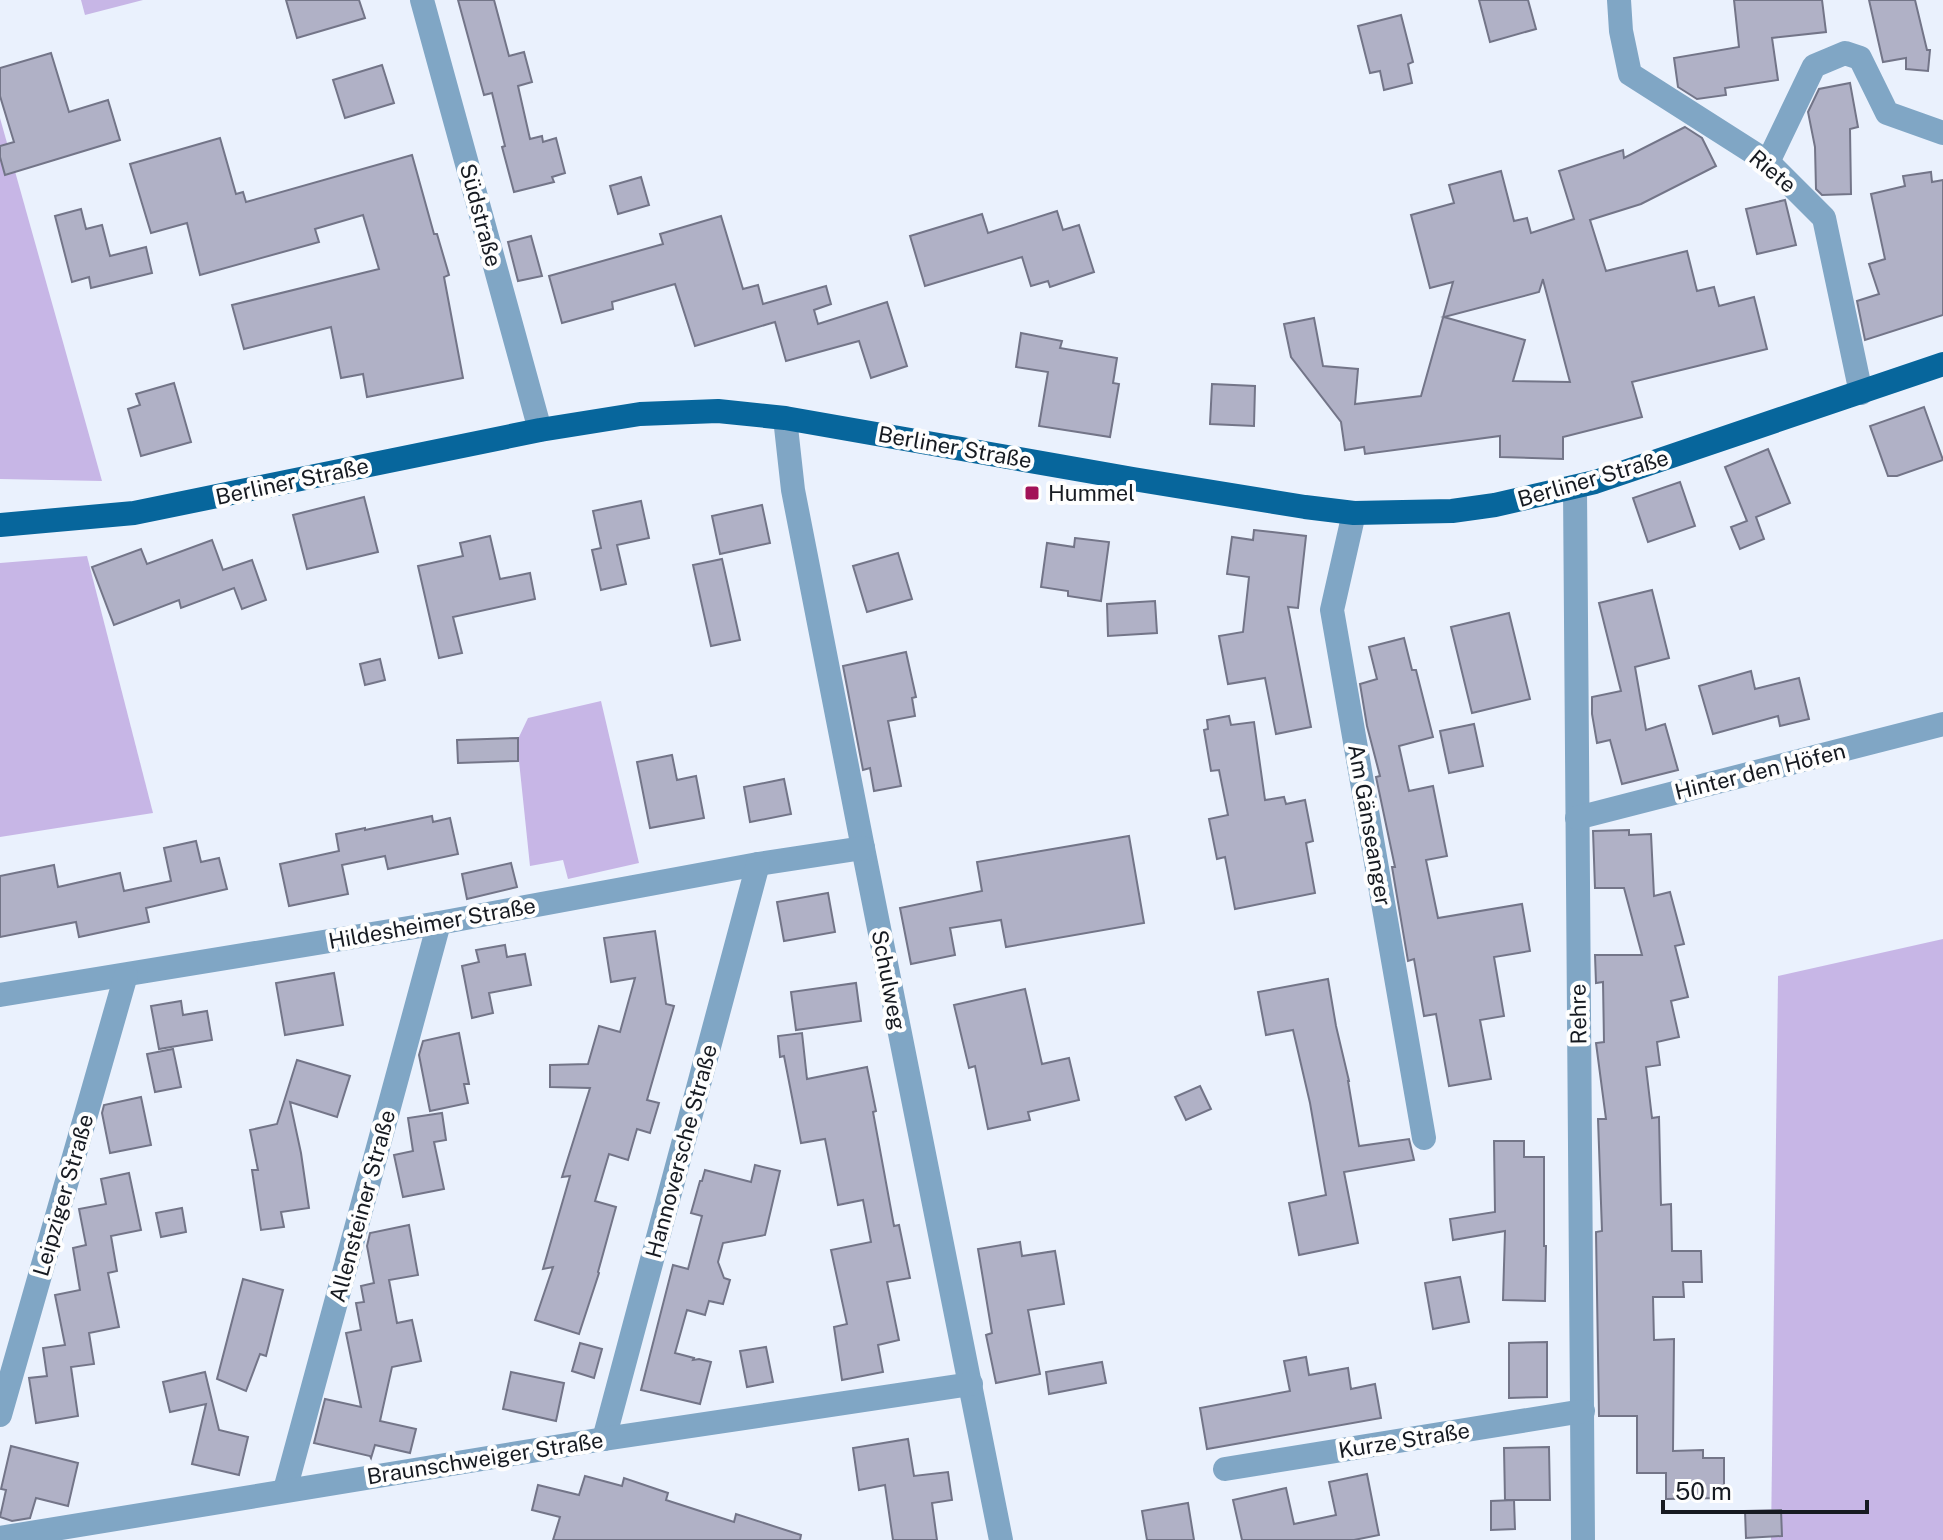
<svg xmlns="http://www.w3.org/2000/svg" width="1943" height="1540" font-family="'Public Sans',sans-serif">
<style>
.green{fill:#c7b6e6}
.building{fill:#b0b1c6;stroke:#737588;stroke-width:2;fill-rule:evenodd}
.lines{fill:none;stroke-linecap:round;stroke-linejoin:round}
.minor{stroke:#80a6c5;stroke-width:24}
.major{stroke:#07669c;stroke-width:24}
.poi-dot{fill:#a21258;stroke:#fefefe;stroke-width:3}
.labels{text-anchor:middle;stroke-width:8;stroke-linejoin:round;paint-order:stroke}
.street-label{font-size:22px;fill:#161a21;stroke:#fefefe}
.poi-label{font-size:22px;fill:#161a21;stroke:#fefefe;text-anchor:start}
</style>
<rect width="100%" height="100%" fill="#eaf1fd"/>
<g class="green">
<path d="M81,0H143L85,15Z"/>
<path d="M0,118L102,481L0,479Z"/>
<path d="M87,556L153,813L0,837V563Z"/>
<path d="M601,701L639,863L568,879L563,860L530,866L519,761L518,739L528,718Z"/>
<path d="M1943,939V1540H1771L1778,976Z"/>
</g>
<g class="building">
<path d="M286,0H359L365,18L297,38Z"/>
<path d="M458,0H494L509,56L524,52L532,82L518,86L530,139L542,136L543,142L556,138L565,173L552,177L554,182L514,192L502,147L505,146L492,93L484,95Z"/>
<path d="M1479,0H1528L1536,29L1490,42Z"/>
<path d="M1734,0H1822L1826,32L1772,38L1778,80L1725,88L1726,95L1697,99L1678,87L1674,58L1739,47Z"/>
<path d="M1869,0H1915L1927,50H1930L1928,71L1906,69V58L1883,62Z"/>
<path d="M1401,15L1413,62L1408,64L1412,83L1384,90L1380,71L1370,73L1358,26Z"/>
<path d="M51,53L69,112L108,100L120,140L5,175L0,157V146L14,142L0,96V68Z"/>
<path d="M382,65L394,103L345,118L333,80Z"/>
<path d="M1850,83L1858,127L1850,129L1851,194L1822,195L1816,189L1815,147L1808,112L1819,89Z"/>
<path d="M1685,127L1702,138L1716,166L1641,204L1590,220L1606,271L1687,251L1697,291L1714,287L1719,306L1754,297L1767,349L1632,382L1642,417L1563,437V459L1500,457V436L1365,454L1364,447L1345,450L1341,422L1291,357L1284,324L1314,318L1323,366L1358,369L1355,404L1421,396L1453,282L1430,288L1411,215L1454,203L1449,185L1501,171L1514,221L1527,218L1531,233L1574,219L1559,171L1623,150L1624,158ZM1543,279V280L1570,382L1513,381L1525,340L1444,317L1539,292Z"/>
<path d="M220,138L236,194L243,192L246,202L412,155L434,234H437L449,275L444,277L463,378L367,397L363,374L341,378L331,327L244,349L232,305L379,269L363,215L315,229L319,242L200,275L187,223L151,233L130,164Z"/>
<path d="M1931,172L1932,182L1943,180V315L1865,340L1857,301L1879,294L1869,264L1885,259L1871,194L1905,186L1903,176Z"/>
<path d="M641,177L649,205L618,214L610,186Z"/>
<path d="M1785,200L1796,245L1757,254L1746,209Z"/>
<path d="M81,209L86,229L102,225L110,256L146,247L152,273L91,288L89,277L72,282L55,216Z"/>
<path d="M1057,211L1063,230L1079,225L1094,272L1050,287L1048,281L1031,286L1022,257L925,286L910,236L982,214L988,233Z"/>
<path d="M721,216L743,289L758,285L763,304L826,286L831,304L814,310L818,324L887,302L907,366L871,378L859,341L786,361L775,322L695,346L675,284L612,302L613,309L562,323L549,276L663,244L660,234Z"/>
<path d="M531,236L542,276L518,281L508,242Z"/>
<path d="M1021,333L1062,341L1060,348L1117,358L1113,383L1119,384L1110,437L1039,426L1048,372L1016,367Z"/>
<path d="M174,383L191,442L141,456L128,409L140,405L136,394Z"/>
<path d="M1212,384L1255,386L1254,426L1210,424Z"/>
<path d="M1924,407L1943,460L1897,476H1888L1870,426Z"/>
<path d="M1768,449L1790,503L1756,517L1764,539L1740,549L1731,527L1747,521L1725,467Z"/>
<path d="M1680,482L1695,526L1648,542L1633,498Z"/>
<path d="M364,497L378,552L307,569L293,515Z"/>
<path d="M641,501L649,538L617,545L626,584L601,590L592,550L601,548L593,511Z"/>
<path d="M762,505L770,543L720,554L712,516Z"/>
<path d="M1254,530L1306,536L1298,608L1288,607L1311,727L1276,734L1265,678L1228,684L1219,636L1243,632L1249,577L1227,574L1232,537L1253,540Z"/>
<path d="M490,536L500,579L530,573L535,599L453,617L462,653L439,658L418,566L463,556L460,543Z"/>
<path d="M1075,538L1109,542L1101,601L1068,596V591L1041,587L1047,543L1074,547Z"/>
<path d="M212,540L223,570L252,560L266,600L242,609L234,588L181,608L179,600L114,625L92,567L141,549L147,564Z"/>
<path d="M898,553L912,599L867,612L853,566Z"/>
<path d="M722,559L740,640L711,646L693,565Z"/>
<path d="M1652,590L1669,658L1635,667L1646,730L1665,724L1678,770L1622,784L1610,740L1597,743L1592,714V697L1621,691L1599,603Z"/>
<path d="M1155,601L1157,633L1108,636L1107,604Z"/>
<path d="M1509,613L1530,699L1472,713L1451,627Z"/>
<path d="M1404,638L1412,670H1416L1433,737L1399,746L1409,791L1433,786L1447,856L1426,860L1438,918L1522,904L1530,951L1494,957L1504,1016L1480,1020L1491,1079L1449,1086L1436,1014L1424,1016L1414,959L1408,961L1392,867H1395L1376,777L1380,776L1367,726L1360,684L1377,679L1369,647Z"/>
<path d="M906,652L916,697L912,698L915,716L888,721L901,786L874,791L870,768L863,770L843,666Z"/>
<path d="M380,659L385,680L365,685L360,664Z"/>
<path d="M1751,671L1755,689L1799,678L1809,719L1780,726L1778,716L1713,734L1699,686Z"/>
<path d="M1229,716L1231,725L1254,722L1265,800L1284,797L1286,804L1305,800L1313,841L1306,843L1315,893L1235,909L1225,857L1217,859L1209,819L1228,815L1219,770L1211,771L1204,730L1208,729L1207,720Z"/>
<path d="M1474,724L1483,766L1449,773L1440,731Z"/>
<path d="M518,738V761L458,763L457,740Z"/>
<path d="M672,755L677,780L696,776L704,818L650,828L637,762Z"/>
<path d="M784,779L791,814L750,822L744,787Z"/>
<path d="M432,816L433,822L450,818L458,854L388,869L385,856L342,865L348,894L289,906L280,864L339,851L336,834L365,828V830Z"/>
<path d="M1629,830V835L1651,834L1654,896L1670,892L1684,944L1675,946L1688,997L1671,1001L1679,1037L1657,1042L1660,1065L1646,1067L1652,1118L1659,1117L1661,1205L1671,1204L1672,1251H1701L1702,1282H1683L1684,1297H1653L1654,1340L1674,1339L1673,1451L1703,1450V1458H1724V1498L1666,1499V1473H1637V1416H1599L1596,1232L1602,1231L1598,1119H1606L1596,1043L1604,1042L1603,982L1596,983L1595,955H1642L1624,888H1595L1593,831Z"/>
<path d="M1129,836L1144,923L1006,947L1001,920L950,928L955,955L911,964L900,908L982,891L977,862Z"/>
<path d="M196,841L201,862L219,858L227,889L146,908L149,922L79,937L76,922L0,937V876L54,865L58,887L120,873L124,891L171,881L164,848Z"/>
<path d="M511,863L517,887L467,899L462,874Z"/>
<path d="M828,893L835,932L784,941L777,902Z"/>
<path d="M655,931L666,1004L674,1006L647,1100L659,1103L650,1133L637,1129L628,1160L609,1154L595,1201L616,1207L598,1272L599,1273L579,1334L535,1320L553,1267L543,1269L570,1176L562,1177L590,1088L550,1087V1065L588,1064L599,1026L620,1032L635,978L611,982L604,938Z"/>
<path d="M505,945L507,957L525,954L531,985L489,993L493,1013L472,1018L462,966L479,962L476,950Z"/>
<path d="M334,973L343,1025L285,1035L276,983Z"/>
<path d="M1328,979L1336,1026L1349,1081H1348L1359,1146L1409,1139L1414,1160L1344,1172L1358,1243L1299,1255L1289,1203L1326,1195L1310,1103L1293,1030L1266,1035L1258,992Z"/>
<path d="M856,983L861,1021L796,1030L791,992Z"/>
<path d="M1025,989L1042,1064L1069,1058L1079,1100L1028,1112L1030,1120L988,1129L975,1066L969,1068L954,1005Z"/>
<path d="M181,1001L183,1015L207,1011L212,1040L159,1049L151,1006Z"/>
<path d="M459,1033L469,1084H464L468,1103L430,1111L419,1055L423,1041Z"/>
<path d="M802,1033L807,1079L867,1067L876,1111L873,1112L894,1226L899,1225L910,1278L887,1282L899,1340L878,1345L883,1372L842,1380L834,1327L847,1324L831,1250L871,1242L863,1200L838,1205L825,1139L801,1143L784,1056L780,1057L778,1036Z"/>
<path d="M173,1049L181,1087L155,1092L147,1054Z"/>
<path d="M297,1060L350,1076L337,1117L290,1102L301,1153L309,1208L281,1212L284,1227L261,1230L252,1170H258L250,1130L277,1124Z"/>
<path d="M1200,1086L1211,1109L1186,1120L1175,1097Z"/>
<path d="M141,1097L151,1145L110,1153L102,1113L104,1105Z"/>
<path d="M442,1113L446,1140L434,1142L444,1189L403,1197L394,1155L413,1151L408,1118Z"/>
<path d="M1494,1141H1524V1157H1544V1246H1546L1545,1301L1503,1300L1505,1231L1453,1240L1450,1219L1495,1212Z"/>
<path d="M755,1165L780,1171L765,1235L723,1243L718,1262L724,1278L730,1280L723,1304L709,1301L705,1315L687,1310L675,1353L694,1358L693,1360L699,1359L711,1362L700,1404L641,1390L673,1265L688,1269L702,1216L691,1213L700,1181H702L705,1170L751,1182Z"/>
<path d="M129,1173L141,1230L111,1236L117,1271L108,1273L119,1327L89,1333L94,1364L71,1367L78,1416L36,1423L29,1378L47,1376L43,1348L65,1345L55,1295L80,1290L73,1248L86,1245L79,1209L106,1204L101,1179Z"/>
<path d="M182,1208L186,1232L161,1237L156,1213Z"/>
<path d="M409,1225L418,1275L389,1280L397,1323L412,1320L421,1361L392,1367L380,1421L416,1429L410,1453L375,1445L371,1458L370,1456L314,1443L325,1399L361,1407L346,1333L361,1330L356,1303L364,1302L361,1286L374,1283L367,1246L370,1233Z"/>
<path d="M1020,1242L1022,1256L1055,1251L1064,1304L1028,1310L1040,1374L996,1383L986,1335L992,1333L978,1249Z"/>
<path d="M1460,1277L1469,1322L1433,1329L1425,1283Z"/>
<path d="M243,1279L283,1290L266,1356L260,1354L246,1391L217,1379Z"/>
<path d="M1547,1342V1397L1509,1398V1343Z"/>
<path d="M580,1343L602,1349L594,1378L572,1371Z"/>
<path d="M766,1347L773,1382L747,1387L740,1351Z"/>
<path d="M1306,1357L1309,1375L1348,1368L1351,1389L1375,1384L1381,1418L1207,1449L1200,1408L1290,1391L1284,1361Z"/>
<path d="M1102,1362L1106,1383L1049,1394L1046,1372Z"/>
<path d="M205,1372L219,1430L248,1437L239,1475L192,1464L206,1404L170,1412L163,1382Z"/>
<path d="M511,1372L564,1383L556,1421L503,1409Z"/>
<path d="M908,1439L914,1476L948,1472L952,1500L932,1503L937,1540H893L885,1485L859,1490L853,1448Z"/>
<path d="M11,1446L78,1463L68,1506L36,1498L30,1518L12,1521L0,1517L6,1490L1,1489Z"/>
<path d="M1549,1447L1550,1500H1505L1504,1448Z"/>
<path d="M1367,1474L1379,1535L1354,1540H1242L1233,1500L1286,1488L1294,1524L1336,1515L1329,1482Z"/>
<path d="M585,1476L622,1486L624,1478L668,1493L666,1500L734,1522L736,1514L801,1535L800,1540H553L560,1517L532,1510L538,1485L579,1495Z"/>
<path d="M1514,1500L1515,1529L1491,1530V1501Z"/>
<path d="M1188,1503L1194,1540H1147L1142,1511Z"/>
<path d="M1781,1510L1782,1536L1746,1538L1745,1511Z"/>
</g>
<g class="lines">
<g class="minor">
<path d="M422,0L540,430"/>
<path d="M1619,0L1621,31L1630,74L1768,162L1824,218L1861,393"/>
<path d="M1768,162L1814,66L1845,53L1860,58L1887,113L1943,133"/>
<path d="M785,418L793,490L863,848L1001,1540"/>
<path d="M1575,488L1583,1540"/>
<path d="M1354,513L1332,610L1424,1138"/>
<path d="M1577,818L1943,724"/>
<path d="M0,995L439,923L758,864L863,848"/>
<path d="M0,1415L126,975"/>
<path d="M604,1439L758,864"/>
<path d="M1225,1469L1583,1411"/>
<path d="M285,1490L439,923"/>
<path d="M0,1538L604,1439L971,1384"/>
</g>
<path class="major" d="M0,525L134,513L540,430L640,414L718,411L785,418L1133,479L1305,507L1354,513L1452,511L1495,505L1595,482L1943,364"/>
</g>
<rect class="poi-dot" x="1024" y="485" width="16" height="16" rx="4"/>
<g class="labels">
<g class="street-label">
<text transform="translate(1773 171) rotate(40)" y="8">Riete</text>
<text transform="translate(481 215) rotate(75)" y="8">Südstraße</text>
<text transform="translate(955 447) rotate(10)" y="8">Berliner Straße</text>
<text transform="translate(1593 478) rotate(-16)" y="8">Berliner Straße</text>
<text transform="translate(292 481) rotate(-12)" y="8">Berliner Straße</text>
<text transform="translate(1760 771) rotate(-14)" y="8">Hinter den Höfen</text>
<text transform="translate(1370 825) rotate(80)" y="8">Am Gänseanger</text>
<text transform="translate(432 923) rotate(-10)" y="8">Hildesheimer Straße</text>
<text transform="translate(889 980) rotate(79)" y="8">Schulweg</text>
<text transform="translate(1578 1014) rotate(-91)" y="8">Rehre</text>
<text transform="translate(681 1151) rotate(-75)" y="8">Hannoversche Straße</text>
<text transform="translate(63 1195) rotate(-74)" y="8">Leipziger Straße</text>
<text transform="translate(362 1206) rotate(-75)" y="8">Allensteiner Straße</text>
<text transform="translate(1404 1440) rotate(-9)" y="8">Kurze Straße</text>
<text transform="translate(485 1458) rotate(-9)" y="8">Braunschweiger Straße</text>
</g>
<g class="poi-label">
<text x="1048" y="501">Hummel</text>
</g>
</g>
<path d="M1663 1500v12h204v-12" fill="none" stroke="#161a21" stroke-width="4"/>
<text x="1675" y="1500" font-size="24" fill="#161a21" stroke="#fefefe" stroke-width="6" paint-order="stroke">50 m</text>
</svg>
